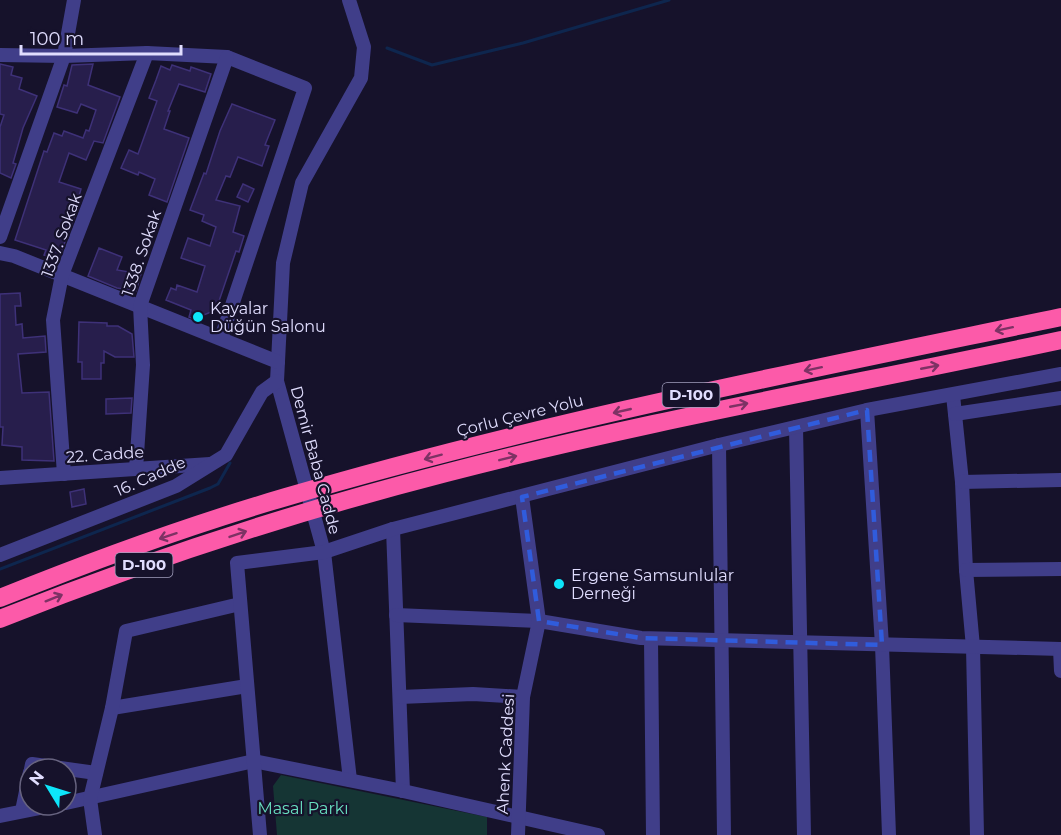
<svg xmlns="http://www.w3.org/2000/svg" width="1061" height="835" font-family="Montserrat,sans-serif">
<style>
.green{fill:#153534}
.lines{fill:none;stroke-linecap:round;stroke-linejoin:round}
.stream{stroke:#0e264e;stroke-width:3}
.building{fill:#271e4c;stroke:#3e3178;stroke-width:1.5}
.minor{stroke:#403e89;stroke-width:14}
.highway{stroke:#fc5aa9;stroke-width:18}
.oneway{stroke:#7d3264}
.marked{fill:none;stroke:#305cdc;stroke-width:4.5;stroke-dasharray:12 8;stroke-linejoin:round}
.poi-dot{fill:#0de5fa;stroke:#16122b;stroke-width:2}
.labels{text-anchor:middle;stroke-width:4.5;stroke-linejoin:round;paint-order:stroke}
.shield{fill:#16122b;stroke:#a3a0bf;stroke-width:1.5}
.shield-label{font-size:15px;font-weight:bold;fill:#e0ddfe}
.street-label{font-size:16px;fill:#e0ddfe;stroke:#16122b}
.poi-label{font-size:16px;fill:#e0ddfe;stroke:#16122b;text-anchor:start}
.park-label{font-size:16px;fill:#68dfc0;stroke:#16122b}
</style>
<rect width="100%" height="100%" fill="#16122b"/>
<path class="green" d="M281,775L487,817V835H277L273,786Z"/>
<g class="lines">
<g class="stream">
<path d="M387,48L432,65L523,43L669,0"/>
<path d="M0,569L210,488L218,484L230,463"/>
</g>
</g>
<g class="building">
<path d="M0,64L13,67L11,75L22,78L19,89L37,96L23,128L13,163L16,164L11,178L0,173V127L4,115L0,114Z"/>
<path d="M93,64L88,85L120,97L103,143L94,141L86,160L69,153L59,182L81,189L73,217L74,218L58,260L44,255L46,250L15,240L44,151L47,152L54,133L62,136L64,131L83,138L86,130L89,131L96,110L81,104L77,113L57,107L64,85L67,86L72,65Z"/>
<path d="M172,65L190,71L191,67L211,74L205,92L179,84L168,111H170L164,129L189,138L167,202L149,195L155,179L139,172L138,175L121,168L129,150L138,154L157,101L149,98L156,80L161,66L170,70Z"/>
<path d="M232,104L275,120L265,145L269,146L262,166L238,157L230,177L226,176L216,200L240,206L233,232L244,236L239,252L236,251L216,310L194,319L189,317L191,310L166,300L171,288L176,290L177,285L197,292L205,266L181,258L188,238L210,246L216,227L202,221L204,215L190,210L204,173L206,174L220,131Z"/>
<path d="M243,184L254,189L248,202L237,197Z"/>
<path d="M99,248L122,257L117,270L141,274L136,291L117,288L88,276Z"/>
<path d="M20,293L21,306H15L16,325L22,324L23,338L45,336L46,352L18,354L22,393L49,392L54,461L22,460V447L2,445L3,427H0V294Z"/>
<path d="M79,322L107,323V326H118L132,334L134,357H115L104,351V363H101V379H82V362H78Z"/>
<path d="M132,398L131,413L106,414V399Z"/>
<path d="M84,489L86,504L72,507L70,492Z"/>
</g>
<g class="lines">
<g class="minor">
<path d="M349,0L364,47L361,78L302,183L283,263L277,381L324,552L350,780"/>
<path d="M0,55L64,56L147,53L227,57L305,88L221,338"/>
<path d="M0,237L64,56L74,0"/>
<path d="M0,253L14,256L278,362"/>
<path d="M953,395L962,482L966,570L973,647L977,835"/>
<path d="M867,410L882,645L889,835"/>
<path d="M955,414L1061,398"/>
<path d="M796,427L804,835"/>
<path d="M719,445L724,835"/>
<path d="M136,469L143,365L140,306L227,57"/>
<path d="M64,474L53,320L62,275L147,53"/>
<path d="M0,478L210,464"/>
<path d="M962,482L1061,480"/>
<path d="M393,529L403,791"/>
<path d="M0,555L176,486L226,455L262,392L277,381"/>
<path d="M966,570L1061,569"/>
<path d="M396,615L539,621L641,638L1061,649"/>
<path d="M651,639L653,835"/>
<path d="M1060,649L1061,671"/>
<path d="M400,697L473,694L523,697"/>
<path d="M112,708L247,686"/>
<path d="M31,769L32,764L96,773"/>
<path d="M66,803L254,761L403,791L598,835"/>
<path d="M22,811L30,772"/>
<path d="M0,816L55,805"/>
<path d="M95,835L90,799L112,708L126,631L240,604"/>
<path d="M260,835L237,563L324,552L393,529L719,445L867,410L1061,374"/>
<path d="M518,835L523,697L539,621L522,497"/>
</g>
<g class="highway">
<path d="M0,598C94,560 190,525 286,497C541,422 802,371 1061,317"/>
<path d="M0,619C145,561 294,512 446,473C649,420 856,384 1061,340"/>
</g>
</g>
<defs><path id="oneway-shaft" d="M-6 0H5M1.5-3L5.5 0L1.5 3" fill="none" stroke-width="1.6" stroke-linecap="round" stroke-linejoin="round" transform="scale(1.5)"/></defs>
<g class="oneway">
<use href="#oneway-shaft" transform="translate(1004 329) rotate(168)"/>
<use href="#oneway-shaft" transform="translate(930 367) rotate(-11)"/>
<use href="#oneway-shaft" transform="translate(813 369) rotate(168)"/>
<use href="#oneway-shaft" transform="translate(739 405) rotate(-11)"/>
<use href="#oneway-shaft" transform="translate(622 411) rotate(167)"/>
<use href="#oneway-shaft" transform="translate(433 457) rotate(165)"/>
<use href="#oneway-shaft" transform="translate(508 458) rotate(-14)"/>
<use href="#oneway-shaft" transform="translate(238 534) rotate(-19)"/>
<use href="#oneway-shaft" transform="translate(168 536) rotate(162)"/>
<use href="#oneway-shaft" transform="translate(54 598) rotate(-22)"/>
</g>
<path class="marked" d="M867,410L882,645L641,638L539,621L522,497Z"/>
<g class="poi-dot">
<circle cx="198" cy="317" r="6"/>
<circle cx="559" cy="584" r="6"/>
</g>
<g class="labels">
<g class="shield">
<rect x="662.5" y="383" width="57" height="24" rx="4.5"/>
<rect x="115.5" y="553" width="57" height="24" rx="4.5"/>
</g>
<g class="shield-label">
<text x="691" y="400">D-100</text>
<text x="144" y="570">D-100</text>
</g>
<g class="street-label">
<text transform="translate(61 235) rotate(-70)" y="6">1337. Sokak</text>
<text transform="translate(141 253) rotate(-71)" y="6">1338. Sokak</text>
<text transform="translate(520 415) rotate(-14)" y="6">Çorlu Çevre Yolu</text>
<text transform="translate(105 454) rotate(-4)" y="6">22. Cadde</text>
<text transform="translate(316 460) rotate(75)" y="6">Demir Baba Cadde</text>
<text transform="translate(150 476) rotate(-24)" y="6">16. Cadde</text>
<text transform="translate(505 754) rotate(-87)" y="6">Ahenk Caddesi</text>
</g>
<g class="poi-label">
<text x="210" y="314">Kayalar<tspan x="210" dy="18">Düğün Salonu</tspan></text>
<text x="571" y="581">Ergene Samsunlular<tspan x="571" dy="18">Derneği</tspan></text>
</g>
<g class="park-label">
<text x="303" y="814">Masal Parkı</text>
</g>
</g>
<g transform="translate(48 787) rotate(308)"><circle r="28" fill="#16122b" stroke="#67637f" stroke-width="1.5"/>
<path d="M0-4.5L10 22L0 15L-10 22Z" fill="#0de5fa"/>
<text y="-9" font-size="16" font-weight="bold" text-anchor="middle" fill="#e0ddfe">N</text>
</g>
<path d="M21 45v9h160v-9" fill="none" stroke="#e0ddfe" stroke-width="3"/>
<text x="30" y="45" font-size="18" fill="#e0ddfe" stroke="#16122b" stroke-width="4.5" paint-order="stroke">100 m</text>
</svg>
